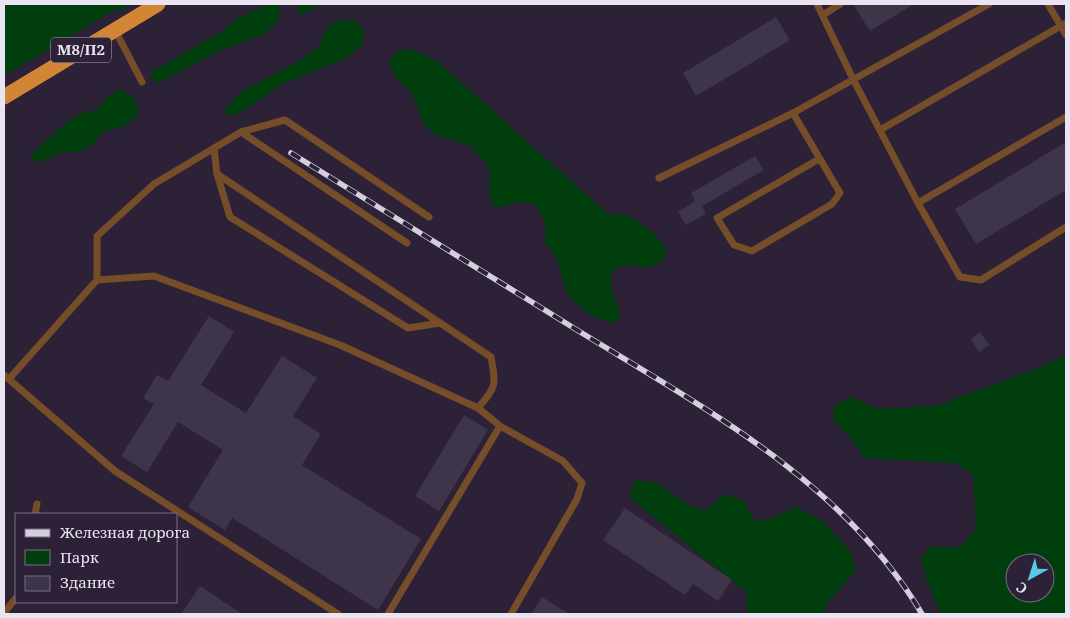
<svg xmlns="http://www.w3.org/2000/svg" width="1070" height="618" font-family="'Noto Serif',serif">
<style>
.green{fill:#003e0e;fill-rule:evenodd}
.building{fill:#3f354a}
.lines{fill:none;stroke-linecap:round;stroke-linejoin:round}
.lane{stroke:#754d29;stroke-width:7}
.highway{stroke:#d38537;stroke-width:15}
.rail-casing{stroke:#d5cedd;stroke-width:5.5}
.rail{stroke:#2c2136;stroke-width:4;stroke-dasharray:11;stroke-linecap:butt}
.labels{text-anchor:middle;stroke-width:4;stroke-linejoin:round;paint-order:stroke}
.shield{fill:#2c2136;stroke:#b1a9b9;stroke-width:1}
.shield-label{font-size:15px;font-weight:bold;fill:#eae3f1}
</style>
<rect width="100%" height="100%" fill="#2c2136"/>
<g class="green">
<path d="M4,4H132L119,11L116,9L4,76Z"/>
<path d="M269,4H278L280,17L266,34L224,49L158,83L151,79L153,71L226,29L235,19Z"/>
<path d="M299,4H322L302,15L297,10Z"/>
<path d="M341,20H354L364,30L363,44L348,57L281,85L237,115H227L225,108L243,91L299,61L319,46L328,26Z"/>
<path d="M412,49L437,61L607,213L630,216L654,233L666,249L663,261L646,268L625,265L611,272L612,293L621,316L613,323L594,317L571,299L564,286L557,258L544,242L546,224L535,204L517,202L503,207L491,206L488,165L470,146L436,135L423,124L413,95L396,78L389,63L396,52Z"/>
<path d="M121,89L136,100L139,114L126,126L102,132L93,145L79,152H63L40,162L30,160L34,152L66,123L80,114L96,110L109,95Z"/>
<path d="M1066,355V614H941L929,587L920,559L932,546L960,548L976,530L973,474L954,463L865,458L849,436L833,420L834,406L851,397L879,409L936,406L1033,370ZM1015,563H1045V593H1015Z"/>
<path d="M635,480L658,483L693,508L708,510L723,494L744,501L754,521L769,519L796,507L824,522L851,552L856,570L826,605L824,614H748L746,592L630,498Z"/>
</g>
<g class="building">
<path d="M853,4H914L870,31Z"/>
<path d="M776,17L790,40L696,96L683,73Z"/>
<path d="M1066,142V190L976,244L955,209Z"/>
<path d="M755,156L764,170L702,206L706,214L686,225L678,212L695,201L691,193Z"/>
<path d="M209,316L234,332L201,385L246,413L282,356L317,378L293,416L321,434L302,465L421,539L378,610L232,518L225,530L188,507L223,450L178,422L147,472L121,456L154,404L143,398L157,375L168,381Z"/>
<path d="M980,332L989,345L979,352L971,339Z"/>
<path d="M464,415L488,430L439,511L415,496Z"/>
<path d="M625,508L732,580L718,601L693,584L685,595L603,540Z"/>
<path d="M200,586L242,614H181Z"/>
<path d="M542,597L569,614H531Z"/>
</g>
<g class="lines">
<g class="lane">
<path d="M817,4L853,79L918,203L960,277L981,280L1066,227"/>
<path d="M1048,4L1066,35"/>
<path d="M823,15L840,4"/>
<path d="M115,30L142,82"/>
<path d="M793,113L840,193L832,204L752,251L734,245L717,218L819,159"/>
<path d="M880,130L1066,23"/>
<path d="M241,132L285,120L429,217"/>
<path d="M214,148L217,174L491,357C496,385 497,386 478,408"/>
<path d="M217,174L230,217L408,328L440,323"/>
<path d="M659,178L793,113L989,4"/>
<path d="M918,203L1066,117"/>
<path d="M97,280V236L154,184L241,132L407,243"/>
<path d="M4,375L115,471L338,614"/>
<path d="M9,379L97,280L154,276L340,345L478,408L500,426L388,614"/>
<path d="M500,426L563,461L582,483L577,499L511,614"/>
<path d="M35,514L37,504"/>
<path d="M4,613L16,598"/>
</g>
<path class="highway" d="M4,97L158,4"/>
<g class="rail-casing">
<path id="rail" d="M291,153C386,212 482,271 577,330C704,408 844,482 922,614"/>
</g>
<use href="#rail" class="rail"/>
</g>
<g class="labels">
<rect class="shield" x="51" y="37.5" width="60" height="25" rx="4"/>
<g class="shield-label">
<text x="81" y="55">М8/П2</text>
</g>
</g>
<rect width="1070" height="618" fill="none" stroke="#eae3f1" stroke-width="10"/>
<rect x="15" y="513" width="162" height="90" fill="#2c2136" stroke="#786f81"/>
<rect x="25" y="529" width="25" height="8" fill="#d5cedd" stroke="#786f81"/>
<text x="60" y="538" font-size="15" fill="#eae3f1">Железная дорога</text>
<rect x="25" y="550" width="25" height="15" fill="#003e0e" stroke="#786f81"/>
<text x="60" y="563" font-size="15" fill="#eae3f1">Парк</text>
<rect x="25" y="576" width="25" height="15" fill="#3f354a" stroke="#786f81"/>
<text x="60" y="588" font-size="15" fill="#eae3f1">Здание</text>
<g transform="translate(1030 578) rotate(219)"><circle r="24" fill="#2c2136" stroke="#786f81"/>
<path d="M0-4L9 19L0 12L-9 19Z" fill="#58c9e3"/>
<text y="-8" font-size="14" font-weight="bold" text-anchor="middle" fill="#eae3f1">С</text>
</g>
</svg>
